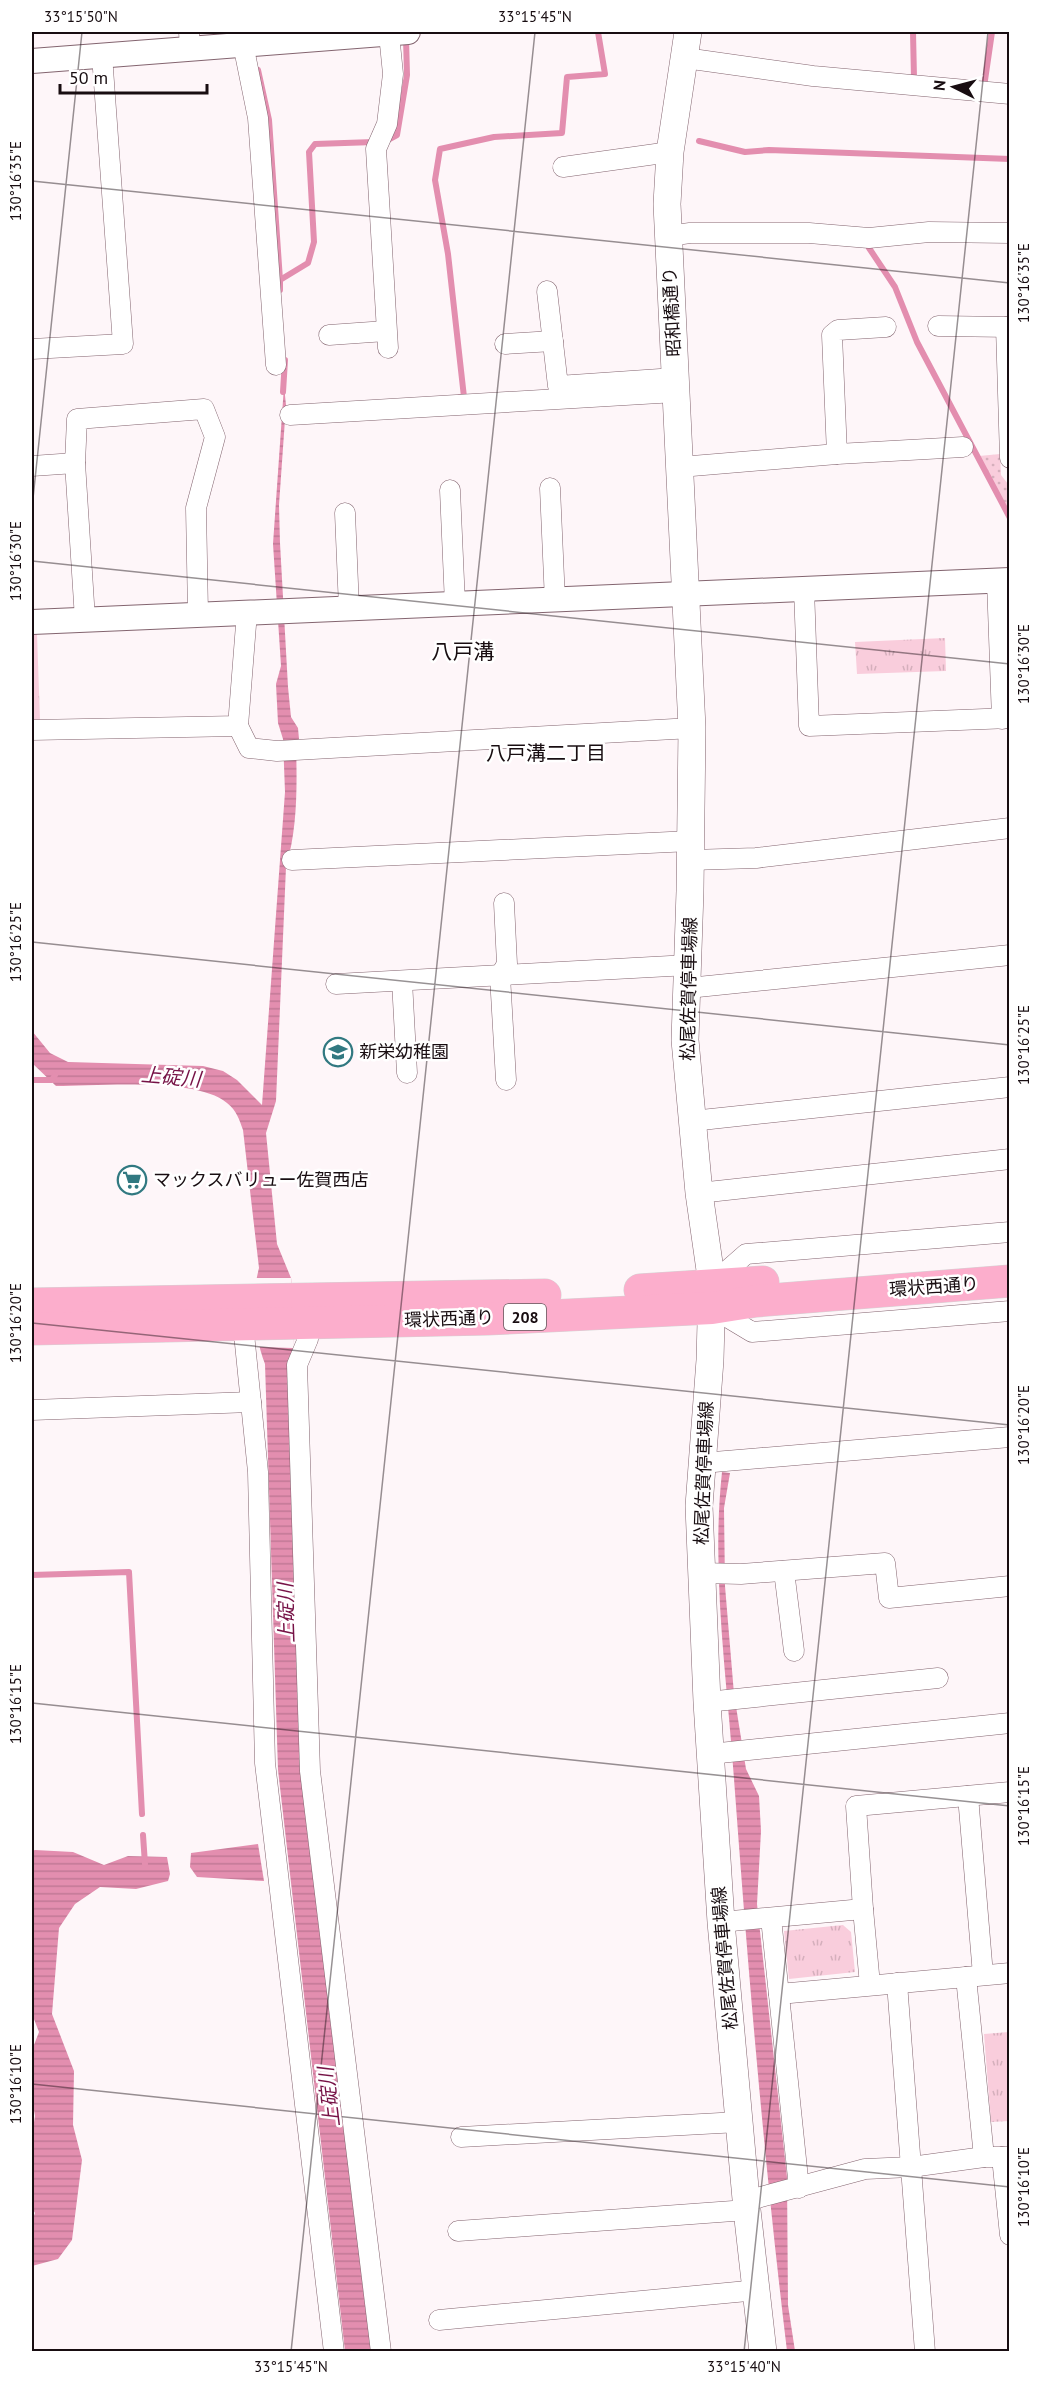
<svg xmlns="http://www.w3.org/2000/svg" width="1041" height="2383" font-family="'PT Sans','Noto Sans JP',sans-serif">
<style>
.grass{fill:url(#grass-dots)}
.park{fill:url(#park-tufts)}
.water{fill:url(#water-rules)}
.pier{fill:#fef6f9}
.lines{fill:none;stroke-linecap:round;stroke-linejoin:round}
.stream{stroke:#e38eaf;stroke-width:6}
.minor-casing{stroke:#83646f;stroke-width:21}
.tertiary-casing{stroke:#83646f;stroke-width:26}
.secondary-casing{stroke:#83646f;stroke-width:28}
.trunk-casing{stroke:#d5d3d4;stroke-width:33}
.minor{stroke:#fff;stroke-width:20}
.tertiary{stroke:#fff;stroke-width:24}
.secondary{stroke:#fff;stroke-width:27}
.trunk{stroke:#fcaecc;stroke-width:32}
.ticks{fill:none;stroke:#180d11;stroke-width:1.5;stroke-opacity:0.45}
.labels{text-anchor:middle;stroke-width:5;stroke-linejoin:round;paint-order:stroke}
.shield{fill:#fff;stroke:#5d5658;stroke-width:1.5}
.shield-label{font-size:16px;font-weight:bold;fill:#180d11}
.street-label{font-size:18px;fill:#180d11;stroke:#fff}
.poi-label{font-size:18px;fill:#180d11;stroke:#fff;text-anchor:start}
.neighbourhood-label{font-size:20px;fill:#180d11;stroke:#fff}
.water-label{font-size:20px;font-style:italic;fill:#761246;stroke:#fff}
.quarter-label{font-size:21px;fill:#180d11;stroke:#fff}
.neatline{fill:none;stroke:#180d11;stroke-width:2}
.ticks-label{font-size:15px;text-anchor:middle;fill:#180d11}
</style>
<defs>
<pattern id="grass-dots" width="8" height="8" patternUnits="userSpaceOnUse" patternTransform="scale(1.5)"><rect width="8" height="8" fill="#f9cddc"/><path d="M2 2h.1M6 6h.1" fill="none" stroke="#d5afbc" stroke-width="1.8" stroke-linecap="round"/></pattern>
<pattern id="park-tufts" width="24" height="20" patternUnits="userSpaceOnUse" patternTransform="scale(1.5)"><rect width="24" height="20" fill="#f9cddc"/><path d="M3 7l-1-3M5 7V3M7 7l1-3M15 17l-1-3M17 17v-4M19 17l1-3" fill="none" stroke="#d5afbc"/></pattern>
<pattern id="water-rules" width="6" height="5" patternUnits="userSpaceOnUse" patternTransform="scale(1.5)"><rect width="6" height="5" fill="#e38eaf"/><path d="M0 2.5h6" fill="none" stroke="#c27996"/></pattern>
</defs>
<rect width="100%" height="100%" fill="#fef6f9"/>
<path class="grass" d="M1000,454L1001,475L1008,484V514L979,456Z"/>
<g class="park">
<path d="M32,634H37L40,720H32Z"/>
<path d="M945,638L946,671L857,674L855,642Z"/>
<path d="M843,1925L851,1932L855,1972L789,1979L784,1931Z"/>
<path d="M1009,2032V2121L991,2122L984,2034Z"/>
</g>
<g class="water">
<path d="M284,386L286,405L279,505L280,543L288,687L291,717L298,728L299,739L296,743C297,784 298,827 286,867L276,1101L266,1133L277,1244L291,1278L294,1299L293,1348L289,1364L303,1769L372,2351H345L278,1770L265,1364C254,1336 251,1297 259,1268L243,1130C239,1119 237,1111 227,1103C197,1077 98,1086 56,1086L32,1063V1031L50,1053L68,1062L203,1066L223,1071L237,1080L262,1105L285,792L283,739L278,723L276,684L281,666L273,544Z"/>
<path d="M722,1472L730,1473L724,1508L725,1586L734,1694L746,1769L759,1796L761,1831L757,1904L787,2177L788,2305L795,2351H787C764,2161 748,1970 734,1779C727,1678 711,1573 722,1472Z"/>
<path d="M258,1844L264,1881L197,1877L190,1867L191,1853Z"/>
<path d="M35,1850L73,1852L104,1865L128,1856L167,1857L170,1874L168,1881L136,1889L100,1887L75,1904L59,1928L52,2014L74,2071L73,2125L82,2160L72,2240L58,2259L32,2266V2221L35,2213L32,2208V2135L35,2116L32,2099V2050L39,2032L32,2014V1851Z"/>
</g>
<path class="pier" d="M256,1278H291L294,1299L293,1348L258,1347L254,1285Z"/>
<g class="lines">
<g class="stream">
<path d="M913,32L914,78L917,79"/>
<path d="M258,70L269,120L280,280"/>
<path d="M981,87H984L992,32"/>
<path d="M699,141L745,152L769,150L1010,159"/>
<path d="M384,142L397,135L407,75L406,38"/>
<path d="M869,248L895,287L917,342L1010,518"/>
<path d="M280,290V280L308,263L314,242L309,152L315,144L374,142"/>
<path d="M283,392L285,360"/>
<path d="M460,397H464L448,254L435,180L440,149L494,137L562,133L567,77L605,74L598,32"/>
<path d="M32,1080H52L55,1075"/>
<path d="M32,1575L129,1572L142,1814"/>
<path d="M143,1835L145,1864"/>
</g>
<g class="minor-casing">
<g id="minor">
<path d="M189,32L190,48"/>
<path d="M243,44L258,118L276,365"/>
<path d="M685,58L813,76L1010,94"/>
<path d="M563,167L670,152"/>
<path d="M668,236L690,233H809L869,238L929,232L1010,233"/>
<path d="M547,291L558,386L675,378"/>
<path d="M938,326L1010,327"/>
<path d="M1006,327L1010,458"/>
<path d="M329,335L386,331"/>
<path d="M505,344L553,341"/>
<path d="M388,348L376,149L387,124L393,74L389,34"/>
<path d="M32,349L123,344L102,55"/>
<path d="M290,415L676,392"/>
<path d="M837,454L832,335L838,330L886,327"/>
<path d="M32,466L75,463"/>
<path d="M680,467L837,454L963,447"/>
<path d="M550,488L555,601"/>
<path d="M450,490L455,604"/>
<path d="M345,513L349,608"/>
<path d="M997,581L1002,719"/>
<path d="M804,589L809,726L1010,718"/>
<path d="M85,619L75,463L77,419L204,409L215,437L196,508L198,613"/>
<path d="M238,726L249,748L277,751L692,728"/>
<path d="M32,730L238,726L247,612"/>
<path d="M292,860L691,841"/>
<path d="M691,860L756,858L1010,828"/>
<path d="M504,903L507,964L500,976L506,1080"/>
<path d="M402,981L407,1073"/>
<path d="M336,984L689,965"/>
<path d="M688,988L1010,955"/>
<path d="M692,1121L1010,1087"/>
<path d="M699,1193L1010,1159"/>
<path d="M712,1284L746,1254L1010,1232"/>
<path d="M712,1308L752,1332L1010,1311"/>
<path d="M309,1323L308,1339L297,1365L310,1771L381,2352"/>
<path d="M243,1324L258,1472L265,1763L334,2352"/>
<path d="M32,1410L251,1402"/>
<path d="M702,1463L1010,1437"/>
<path d="M784,1571L794,1651"/>
<path d="M702,1573L741,1574L885,1563L889,1598L1010,1586"/>
<path d="M707,1702L938,1678"/>
<path d="M710,1754L1010,1723"/>
<path d="M968,1796L983,1975"/>
<path d="M863,1909L870,1985"/>
<path d="M771,1918L799,2188"/>
<path d="M721,1922L863,1909L856,1806L1010,1792"/>
<path d="M966,1977L984,2157"/>
<path d="M897,1983L925,2352"/>
<path d="M779,1994L1010,1973"/>
<path d="M461,2137L739,2122"/>
<path d="M1002,2157L1010,2235"/>
<path d="M746,2201L865,2169L911,2167L984,2157H1010"/>
<path d="M458,2231L747,2210"/>
<path d="M439,2320L758,2290"/>
</g>
</g>
<g class="tertiary-casing">
<g id="tertiary">
<path d="M32,61L408,32"/>
<path d="M32,622L1010,580"/>
</g>
</g>
<g class="secondary-casing">
<path id="secondary" d="M688,32L670,152L667,204L692,728L690,891L685,1040L699,1193L712,1284L710,1360L699,1506L707,1702L721,1922L747,2210L763,2352"/>
</g>
<g class="trunk-casing">
<g id="trunk">
<path d="M640,1290L763,1282"/>
<path d="M32,1304L545,1295"/>
<path d="M32,1329L487,1319L712,1308L756,1301L1010,1281"/>
</g>
</g>
<use href="#minor" class="minor"/>
<use href="#tertiary" class="tertiary"/>
<use href="#secondary" class="secondary"/>
<use href="#trunk" class="trunk"/>
</g>
<path class="ticks" d="M32,181L1010,283M32,508L82,32M32,561L1010,664M32,942L1010,1045M32,1323L1010,1425M32,1703L1010,1806M32,2084L1010,2187M291,2352L535,32M744,2352L988,32"/>
<defs>
<g id="school-ring" transform="scale(1.5)"><circle r="9.5" fill="#fff" stroke="#317981" stroke-width="1.5"/><path d="M0-5L7-2L0 1L-7-2ZM-4 1L0 2.5L4 1V4Q0 6-4 4Z" fill="#317981"/></g>
<g id="supermarket-ring" transform="scale(1.5)"><circle r="9.5" fill="#fff" stroke="#317981" stroke-width="1.5"/><path d="M-6-5.5h2.5l.6 2H6L4.5 2H-2.5L-4.4-4H-6ZM-1.5 3.2a1.3 1.3 0 1 0 .1 0ZM3 3.2a1.3 1.3 0 1 0 .1 0Z" fill="#317981"/></g>
</defs>
<g fill-rule="evenodd">
<use href="#school-ring" x="338" y="1052"/>
<use href="#supermarket-ring" x="132" y="1180"/>
</g>
<g class="labels">
<rect class="shield" x="504" y="1304" width="42" height="26" rx="4.5"/>
<g class="shield-label">
<text x="525" y="1323">208</text>
</g>
<g class="street-label">
<text transform="translate(672 312) rotate(-93)" y="6">昭和橋通り</text>
<text transform="translate(689 989) rotate(-89)" y="6">松尾佐賀停車場線</text>
<text transform="translate(934 1287) rotate(-4)" y="6">環状西通り</text>
<text transform="translate(449 1319) rotate(-2)" y="6">環状西通り</text>
<text transform="translate(704 1473) rotate(-88)" y="6">松尾佐賀停車場線</text>
<text transform="translate(725 1958) rotate(-95)" y="6">松尾佐賀停車場線</text>
</g>
<g class="poi-label">
<text x="359" y="1058">新栄幼稚園</text>
<text x="153" y="1186">マックスバリュー佐賀西店</text>
</g>
<g class="neighbourhood-label">
<text x="546" y="760">八戸溝二丁目</text>
</g>
<g class="water-label">
<text transform="translate(171 1077) rotate(5)" y="7">上碇川</text>
<text transform="translate(286 1613) rotate(-92)" y="7">上碇川</text>
<text transform="translate(329 2097) rotate(-97)" y="7">上碇川</text>
</g>
<g class="quarter-label">
<text x="463" y="659">八戸溝</text>
</g>
</g>
<rect width="1041" height="2383" fill="none" stroke="#ffffff" stroke-width="66"/>
<g transform="translate(954 87) rotate(276)" stroke="#ffffff" stroke-width="4.5" paint-order="stroke">
<path d="M0-4.5L10 22L0 15L-10 22Z" fill="#180d11"/>
<text y="-9" font-size="16" font-weight="bold" text-anchor="middle" fill="#180d11">N</text>
</g>
<path d="M60 84v9h147v-9" fill="none" stroke="#180d11" stroke-width="3"/>
<text x="69" y="84" font-size="18" fill="#180d11" stroke="#ffffff" stroke-width="4.5" paint-order="stroke">50 m</text>
<rect x="33" y="33" width="975" height="2317" class="neatline"/>
<g class="ticks-label">
<text x="81" y="22">33°15'50"N</text>
<text x="535" y="22">33°15'45"N</text>
<text transform="translate(16 181) rotate(-90)" y="5">130°16'35"E</text>
<text transform="translate(1024 283) rotate(-90)" y="5">130°16'35"E</text>
<text transform="translate(16 561) rotate(-90)" y="5">130°16'30"E</text>
<text transform="translate(1024 664) rotate(-90)" y="5">130°16'30"E</text>
<text transform="translate(16 942) rotate(-90)" y="5">130°16'25"E</text>
<text transform="translate(1024 1045) rotate(-90)" y="5">130°16'25"E</text>
<text transform="translate(16 1323) rotate(-90)" y="5">130°16'20"E</text>
<text transform="translate(1024 1425) rotate(-90)" y="5">130°16'20"E</text>
<text transform="translate(16 1704) rotate(-90)" y="5">130°16'15"E</text>
<text transform="translate(1024 1806) rotate(-90)" y="5">130°16'15"E</text>
<text transform="translate(16 2084) rotate(-90)" y="5">130°16'10"E</text>
<text transform="translate(1024 2187) rotate(-90)" y="5">130°16'10"E</text>
<text x="291" y="2372">33°15'45"N</text>
<text x="744" y="2372">33°15'40"N</text>
</g>
</svg>
